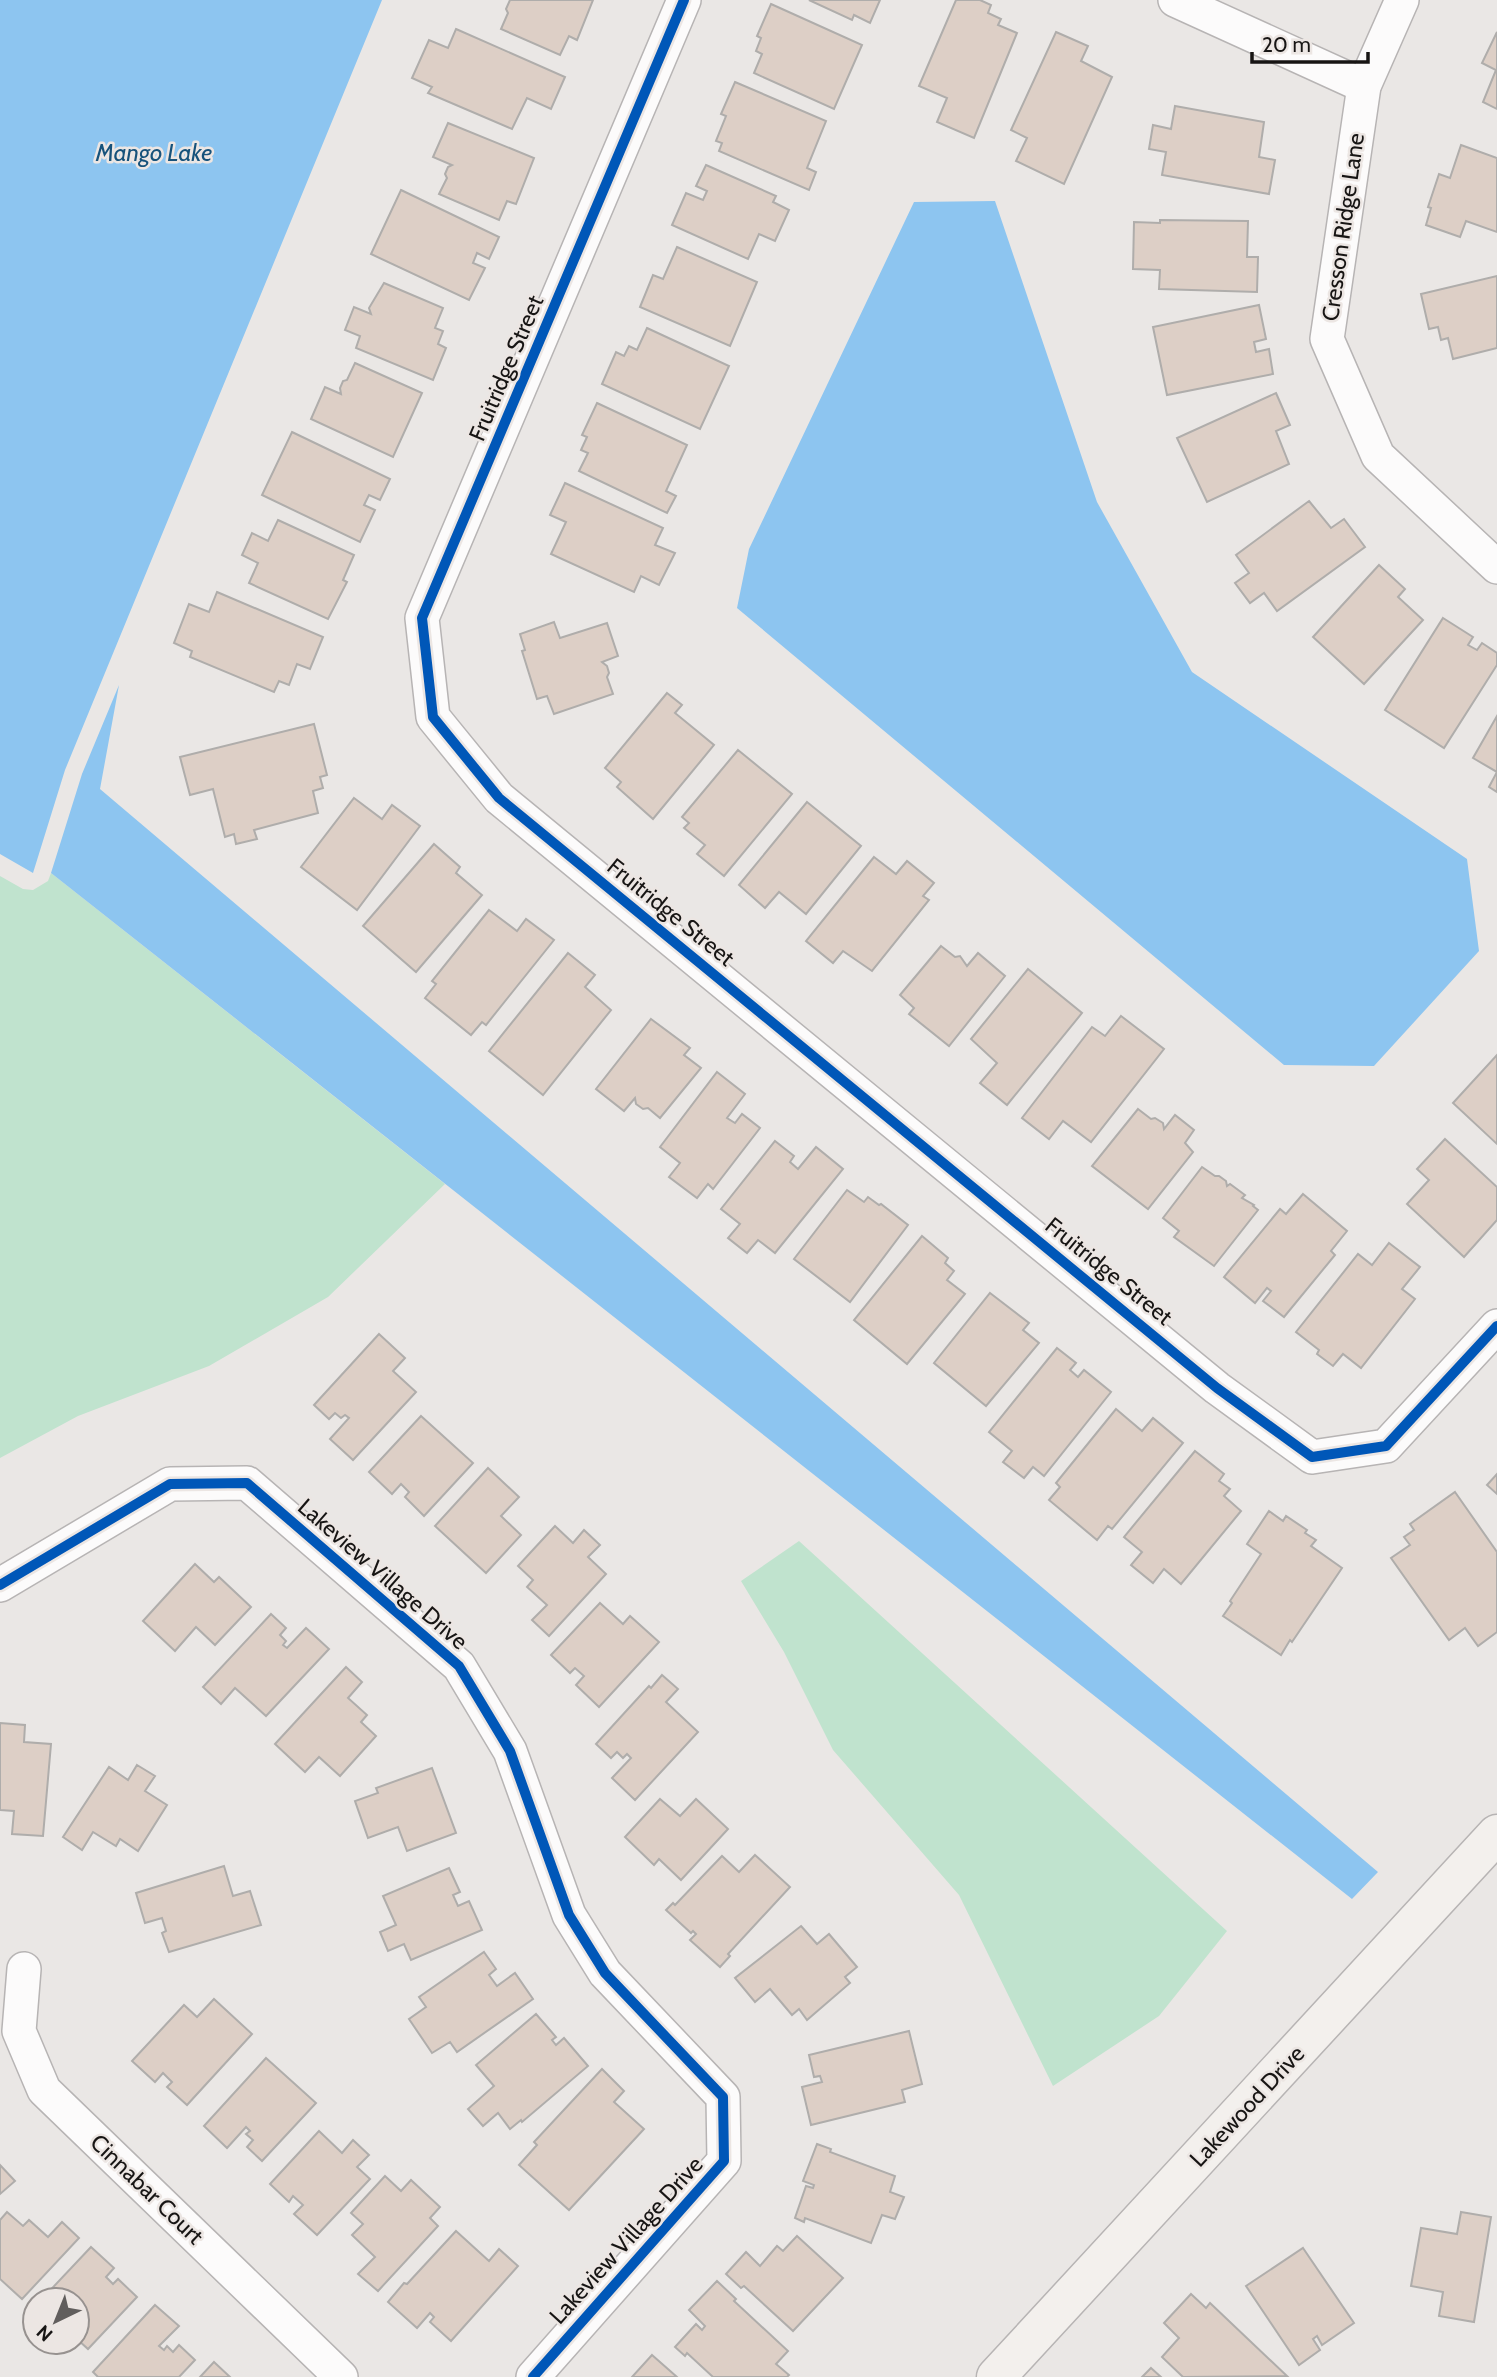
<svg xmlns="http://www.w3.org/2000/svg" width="1497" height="2377" font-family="Cabin,sans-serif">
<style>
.green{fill:#c0e3ce}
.water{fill:#8dc5f0}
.building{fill:#ddcfc6;stroke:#afadab;stroke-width:2}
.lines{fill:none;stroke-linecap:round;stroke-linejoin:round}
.street-casing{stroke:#b7b4b4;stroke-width:36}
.secondary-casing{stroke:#b7b4b4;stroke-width:41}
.street{stroke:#fcfbfb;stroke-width:33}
.secondary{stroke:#f3f0ed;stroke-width:38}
.cycleway-casing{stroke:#ece6e3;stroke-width:15}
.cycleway{stroke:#0057b8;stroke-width:10}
.labels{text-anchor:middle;stroke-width:5;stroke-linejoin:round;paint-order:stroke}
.street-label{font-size:23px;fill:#171514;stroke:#ece6e3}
.water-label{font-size:24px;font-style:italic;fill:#16527b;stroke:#ece6e3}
</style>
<rect width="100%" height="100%" fill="#eae7e5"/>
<g class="green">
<path d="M51,873L445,1184L328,1297L209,1366L78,1416L0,1458V876L23,889L33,890L48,881Z"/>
<path d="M799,1541L1227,1931L1159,2016L1053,2086L959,1895L833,1750L784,1652L741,1581Z"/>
</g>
<g class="water">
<path d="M0,0H382L65,770L33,873L0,854Z"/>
<path d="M995,201L1097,502L1192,672L1467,859L1479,951L1374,1066L1284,1065L737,608L749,549L914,202Z"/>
<path d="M119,685L100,789L1378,1872L1352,1899L51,873L82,774Z"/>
</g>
<g class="building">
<path d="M510,0H593L577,40L569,36L560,55L501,29L508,13L506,9Z"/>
<path d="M809,0H880L870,23L854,15L852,20Z"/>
<path d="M956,0H980L991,5L988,13L1001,19L998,25L1017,33L974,138L937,122L947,98L919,86Z"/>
<path d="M771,4L862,45L834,109L754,73L762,54L756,51L761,38L757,36Z"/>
<path d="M456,29L565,77L551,109L527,98L512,129L428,93L432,87L412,78L429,40L448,48Z"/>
<path d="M1056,32L1088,46L1081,61L1112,77L1064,184L1016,161L1027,138L1011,130Z"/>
<path d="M1497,32V109L1483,102L1496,70L1482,63Z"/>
<path d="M735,82L826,121L807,168L816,172L809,190L719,151L722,143L716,141L726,116L721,114Z"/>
<path d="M1175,106L1264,122L1259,157L1275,160L1269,194L1162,175L1166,152L1149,149L1153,125L1171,129Z"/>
<path d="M448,123L534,158L516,204L507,201L499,220L439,194L447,178L445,174L448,167L452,165L433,157Z"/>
<path d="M1461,145L1497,158V232L1466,221L1460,237L1426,225L1431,208L1428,207L1439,174L1450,178Z"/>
<path d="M706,165L776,196L773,202L789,210L775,241L759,234L748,259L672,225L686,193L703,200L707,191L696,186Z"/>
<path d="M401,190L499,237L489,259L477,253L473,263L485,268L469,300L371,254Z"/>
<path d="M1160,220L1248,221L1247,257H1258L1257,292L1159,289L1160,270L1133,269L1134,222L1160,223Z"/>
<path d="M677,247L757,282L730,346L640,307L653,275L663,279Z"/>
<path d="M1497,276V348L1453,359L1448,338L1441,340L1438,327L1429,329L1421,294Z"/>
<path d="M384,283L443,308L435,328L443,331L438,344L446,348L433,380L356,348L360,336L345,330L354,307L371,314L369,308Z"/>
<path d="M1259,305L1266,339L1254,342L1256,352L1269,349L1273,374L1167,395L1153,327Z"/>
<path d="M647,328L729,366L700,429L602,384L616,352L624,356L629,346L637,350Z"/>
<path d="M355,363L422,393L393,457L311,419L325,387L341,394L340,388L343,381L347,380Z"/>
<path d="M1276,393L1290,425L1276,431L1289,464L1207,502L1177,438Z"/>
<path d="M597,403L687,445L666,491L676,496L667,513L579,471L588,453L581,450L587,437L582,435Z"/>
<path d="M292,432L390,479L380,500L369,495L364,505L375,510L360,542L262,495Z"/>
<path d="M565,483L663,528L655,545L675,553L659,585L641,576L634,592L551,554L566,522L550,515Z"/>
<path d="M1309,501L1331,528L1344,519L1365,547L1277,611L1264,593L1250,603L1235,583L1249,573L1236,555Z"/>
<path d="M278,520L354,555L343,580L347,582L328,619L249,583L258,563L242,555L252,533L268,541Z"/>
<path d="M1379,565L1405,589L1398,597L1423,620L1364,684L1313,637Z"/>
<path d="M217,592L323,637L310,669L297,664L289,685L279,681L274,692L190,657L192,651L174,643L189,604L209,612Z"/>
<path d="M1443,618L1473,637L1468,645L1477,650L1482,643L1497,653V665L1444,748L1385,710Z"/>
<path d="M554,622L560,638L607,623L618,656L602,662L607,666L609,673L607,677L613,694L554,714L547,696L537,699L522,651L525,650L520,634Z"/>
<path d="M667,693L682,705L675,713L714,745L653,819L617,787L621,782L605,768Z"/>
<path d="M1497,716V772L1473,758Z"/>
<path d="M314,724L327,775L320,777L323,788L313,791L318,813L254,830L257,839L236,844L234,834L225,837L213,789L190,795L180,757Z"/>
<path d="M738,750L792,794L724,876L697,854L705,845L684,828L689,823L682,817Z"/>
<path d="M1497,772V792L1489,787Z"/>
<path d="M354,798L382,819L392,805L420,826L357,910L301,867Z"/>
<path d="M807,802L861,846L806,914L779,892L765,908L739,885Z"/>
<path d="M434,844L460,867L456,873L482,895L416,972L363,926Z"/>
<path d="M874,857L896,874L907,861L934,883L923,896L929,900L872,971L843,951L833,963L806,941Z"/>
<path d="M489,910L517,931L526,919L554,940L486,1025L482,1022L471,1035L425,998L436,984L432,981Z"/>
<path d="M941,946L955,957L960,956L967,966L978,953L1005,976L949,1046L909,1014L914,1008L900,995Z"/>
<path d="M568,953L595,975L585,987L611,1010L543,1095L489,1051Z"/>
<path d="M1028,969L1082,1013L1007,1105L980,1083L997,1063L971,1039Z"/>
<path d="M1121,1016L1164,1049L1091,1142L1063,1121L1049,1139L1022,1118L1092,1027L1105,1036Z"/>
<path d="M651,1019L690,1048L684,1055L701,1068L660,1118L648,1108L643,1109L636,1104L635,1098L624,1111L596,1089Z"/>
<path d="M1497,1055V1144L1453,1103Z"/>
<path d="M717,1072L745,1094L727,1118L735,1123L742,1114L760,1128L713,1189L708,1184L697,1198L669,1177L680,1163L660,1147Z"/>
<path d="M1138,1109L1151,1119L1155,1118L1163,1123L1164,1129L1175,1115L1194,1130L1185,1143L1193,1152L1148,1209L1092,1166Z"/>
<path d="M1445,1139L1497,1187V1220L1464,1257L1407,1204L1429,1180L1417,1169Z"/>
<path d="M775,1141L794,1156L790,1162L798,1169L816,1147L843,1169L775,1253L758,1240L747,1253L728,1238L740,1224L721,1209Z"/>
<path d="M1202,1167L1215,1176H1219L1226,1181L1227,1186L1230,1184L1245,1195L1242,1198L1254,1205L1253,1206L1258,1210L1214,1266L1174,1237L1179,1231L1163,1218Z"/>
<path d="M847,1190L864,1202L868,1197L879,1205L881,1204L908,1225L850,1302L794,1259Z"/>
<path d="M1303,1194L1347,1231L1331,1251L1335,1255L1284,1317L1263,1301L1271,1291L1267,1288L1255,1303L1224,1277L1280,1209L1286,1214Z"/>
<path d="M922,1236L948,1258L945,1263L954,1271L947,1280L965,1294L907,1364L854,1320Z"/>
<path d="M1389,1243L1420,1267L1402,1289L1415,1299L1361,1368L1343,1354L1333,1366L1317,1354L1319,1350L1296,1332L1358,1254L1372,1265Z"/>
<path d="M990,1293L1029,1323L1023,1330L1039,1343L986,1406L934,1363Z"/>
<path d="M379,1334L405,1358L393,1371L416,1392L353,1460L330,1439L349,1418L345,1415L341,1418L335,1413L329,1419L314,1405Z"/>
<path d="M1057,1348L1076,1363L1070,1370L1078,1377L1084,1370L1111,1392L1044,1476L1033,1467L1024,1478L1003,1462L1012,1451L989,1432Z"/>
<path d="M1116,1409L1142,1431L1153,1418L1183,1443L1112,1529L1108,1526L1097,1540L1049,1500L1060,1487L1056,1483Z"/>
<path d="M421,1416L473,1463L424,1516L405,1497L409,1492L401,1484L392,1494L369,1472Z"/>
<path d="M1195,1451L1224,1474L1219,1481L1230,1489L1224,1496L1241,1511L1181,1584L1164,1569L1153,1583L1131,1565L1142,1552L1124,1537Z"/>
<path d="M488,1468L519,1497L501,1516L521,1535L486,1573L435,1526Z"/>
<path d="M1497,1474V1494L1487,1485Z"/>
<path d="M1455,1492L1497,1552V1632L1478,1646L1465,1628L1449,1640L1391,1558L1410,1545L1404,1537L1414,1530L1410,1524Z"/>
<path d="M1269,1511L1283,1521L1286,1516L1307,1530L1305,1533L1316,1540L1311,1546L1342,1568L1292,1642L1290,1640L1281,1655L1223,1616L1232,1603L1230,1601L1261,1554L1247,1544Z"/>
<path d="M555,1526L573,1543L584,1530L600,1545L588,1557L606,1574L549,1636L532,1620L547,1605L527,1587L533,1580L518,1566Z"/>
<path d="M195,1564L214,1582L219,1577L251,1607L215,1645L196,1627L175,1651L143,1621Z"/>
<path d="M600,1603L623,1624L630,1616L659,1642L599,1707L576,1685L584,1676L575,1668L570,1673L551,1655Z"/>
<path d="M271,1614L286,1628L280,1635L286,1641L283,1645L287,1648L306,1628L329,1649L266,1716L235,1688L221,1704L203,1687Z"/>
<path d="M346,1667L362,1682L348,1698L367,1715L361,1722L376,1736L340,1776L319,1757L305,1772L275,1744Z"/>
<path d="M662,1675L678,1689L666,1702L698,1732L635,1800L612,1778L631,1758L627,1754L623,1758L617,1752L611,1758L596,1744L649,1686L651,1688Z"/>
<path d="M0,1723L25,1725L24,1742L51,1744L43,1836L12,1834L14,1811L0,1810Z"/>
<path d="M137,1765L155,1776L145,1791L167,1805L138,1851L120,1839L116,1846L93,1832L82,1850L63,1837L109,1767L128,1780Z"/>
<path d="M432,1768L456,1833L407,1851L398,1827L368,1838L355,1801L378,1793L376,1788Z"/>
<path d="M660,1799L680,1816L696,1799L728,1829L681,1880L659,1859L654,1865L625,1837Z"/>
<path d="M755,1855L790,1887L728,1954L730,1956L720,1967L690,1940L696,1934L693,1931L691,1933L666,1910L673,1903L675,1905L722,1856L739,1872Z"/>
<path d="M224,1866L233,1896L250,1891L261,1925L169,1952L162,1933L166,1931L162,1918L145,1923L136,1893Z"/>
<path d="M449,1868L460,1892L453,1895L458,1906L469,1901L482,1930L411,1960L404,1944L388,1951L380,1932L396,1925L383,1896Z"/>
<path d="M801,1926L817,1944L829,1934L857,1967L845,1977L850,1983L807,2020L799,2009L792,2015L770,1989L755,2002L735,1978Z"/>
<path d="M484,1952L496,1969L489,1975L497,1986L515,1973L533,1999L457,2052L450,2042L432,2053L409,2019L426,2007L419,1997Z"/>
<path d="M214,1999L252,2034L187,2105L167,2087L172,2082L163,2073L155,2082L132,2061L184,2005L197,2017Z"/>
<path d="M536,2014L556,2037L552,2040L556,2045L564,2038L588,2066L522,2122L521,2120L510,2129L498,2113L483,2126L468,2109L494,2086L476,2065Z"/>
<path d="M909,2031L922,2084L902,2090L905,2102L811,2125L802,2087L822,2082L820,2076L814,2077L809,2055Z"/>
<path d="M266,2058L316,2103L262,2161L247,2147L253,2140L246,2134L250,2131L246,2127L227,2148L204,2126Z"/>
<path d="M602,2069L624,2091L614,2102L644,2129L569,2210L519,2165L537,2145L534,2142Z"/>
<path d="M319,2131L342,2153L353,2140L369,2155L357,2167L370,2179L317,2235L294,2214L303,2205L293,2196L289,2202L270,2184Z"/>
<path d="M817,2144L831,2149L830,2152L895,2176L890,2192L904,2197L895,2219L882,2215L871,2243L805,2218L804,2222L795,2218L806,2186L813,2188L814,2185L803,2181Z"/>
<path d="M0,2165L15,2181L0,2194Z"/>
<path d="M385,2176L401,2191L411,2180L440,2207L430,2218L438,2226L378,2291L358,2274L375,2257L352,2235L363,2224L351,2213Z"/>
<path d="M7,2212L23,2226L29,2220L48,2237L62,2222L79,2238L22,2299L0,2279V2220Z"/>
<path d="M1461,2212L1491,2217L1474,2322L1439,2316L1443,2292L1411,2286L1421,2228L1457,2234Z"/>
<path d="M456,2231L489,2261L499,2249L518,2266L451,2341L430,2322L434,2317L430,2313L417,2328L388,2302L404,2283L407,2284Z"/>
<path d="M797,2236L843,2278L793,2331L744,2286L741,2288L726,2274L746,2252L760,2266L777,2246L783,2251Z"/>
<path d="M91,2247L114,2268L106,2277L113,2284L118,2279L137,2297L88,2349L77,2339V2300H41Z"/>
<path d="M1303,2248L1354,2323L1322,2345L1317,2336L1313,2339L1320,2350L1299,2365L1246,2286Z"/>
<path d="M717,2281L736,2299L734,2301L788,2351L776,2364L789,2375L787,2377H713L687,2353L685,2356L675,2347L696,2324L702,2330L705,2326L689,2310Z"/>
<path d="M1191,2294L1206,2308L1210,2303L1287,2376L1183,2377L1162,2357L1179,2338L1164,2323Z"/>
<path d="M155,2305L179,2326L159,2346L164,2350L167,2346L173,2352L179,2345L195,2360L179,2377H98L93,2372Z"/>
<path d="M35,2307V2328L24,2318Z"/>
<path d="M652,2355L677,2377H632Z"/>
<path d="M214,2362L230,2377H200Z"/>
<path d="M1151,2368L1161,2377H1142Z"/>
</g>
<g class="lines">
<g class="street-casing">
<g id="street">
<path d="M684,0L422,618L433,717L499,798L1217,1388L1312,1457L1386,1446L1497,1326"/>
<path d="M1175,0L1364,86"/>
<path d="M1402,0L1364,86L1327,339L1378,456L1497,567"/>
<path d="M0,1585L170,1484L247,1483L459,1666L510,1751L569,1915L605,1973L723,2097L724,2161L533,2377"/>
<path d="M24,1969L19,2031L44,2090L341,2377"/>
</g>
</g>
<g class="secondary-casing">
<path id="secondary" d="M996,2377L1497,1834"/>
</g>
<use href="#street" class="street"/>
<use href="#secondary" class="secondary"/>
<g class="cycleway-casing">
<g id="cycleway">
<path d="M684,0L422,618L433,717L499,798L1217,1388L1312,1457L1386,1446L1497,1326"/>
<path d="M0,1585L170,1484L247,1483L459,1666L510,1751L569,1915L605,1973L723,2097L724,2161L533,2377"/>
</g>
</g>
<use href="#cycleway" class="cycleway"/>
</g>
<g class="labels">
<g class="street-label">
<text transform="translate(1343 227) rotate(-82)" y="8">Cresson Ridge Lane</text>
<text transform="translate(506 368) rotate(-67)" y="8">Fruitridge Street</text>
<text transform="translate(671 912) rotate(39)" y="8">Fruitridge Street</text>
<text transform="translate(1109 1271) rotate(39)" y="8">Fruitridge Street</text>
<text transform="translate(383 1574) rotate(41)" y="8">Lakeview Village Drive</text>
<text transform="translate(1247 2106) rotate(-47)" y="8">Lakewood Drive</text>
<text transform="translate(147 2189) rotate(44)" y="8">Cinnabar Court</text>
<text transform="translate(626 2240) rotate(-48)" y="8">Lakeview Village Drive</text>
</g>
<g class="water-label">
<text x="154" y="161">Mango Lake</text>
</g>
</g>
<g transform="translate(56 2321) rotate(223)"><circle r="33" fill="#ece6e3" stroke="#979290" stroke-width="2"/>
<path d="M0-5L12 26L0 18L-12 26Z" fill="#615e5d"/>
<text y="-10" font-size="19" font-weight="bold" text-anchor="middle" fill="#171514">N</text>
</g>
<path d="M1252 52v10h116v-10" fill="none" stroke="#171514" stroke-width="3.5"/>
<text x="1262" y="52" font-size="21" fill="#171514" stroke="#ece6e3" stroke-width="5" paint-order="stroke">20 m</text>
</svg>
